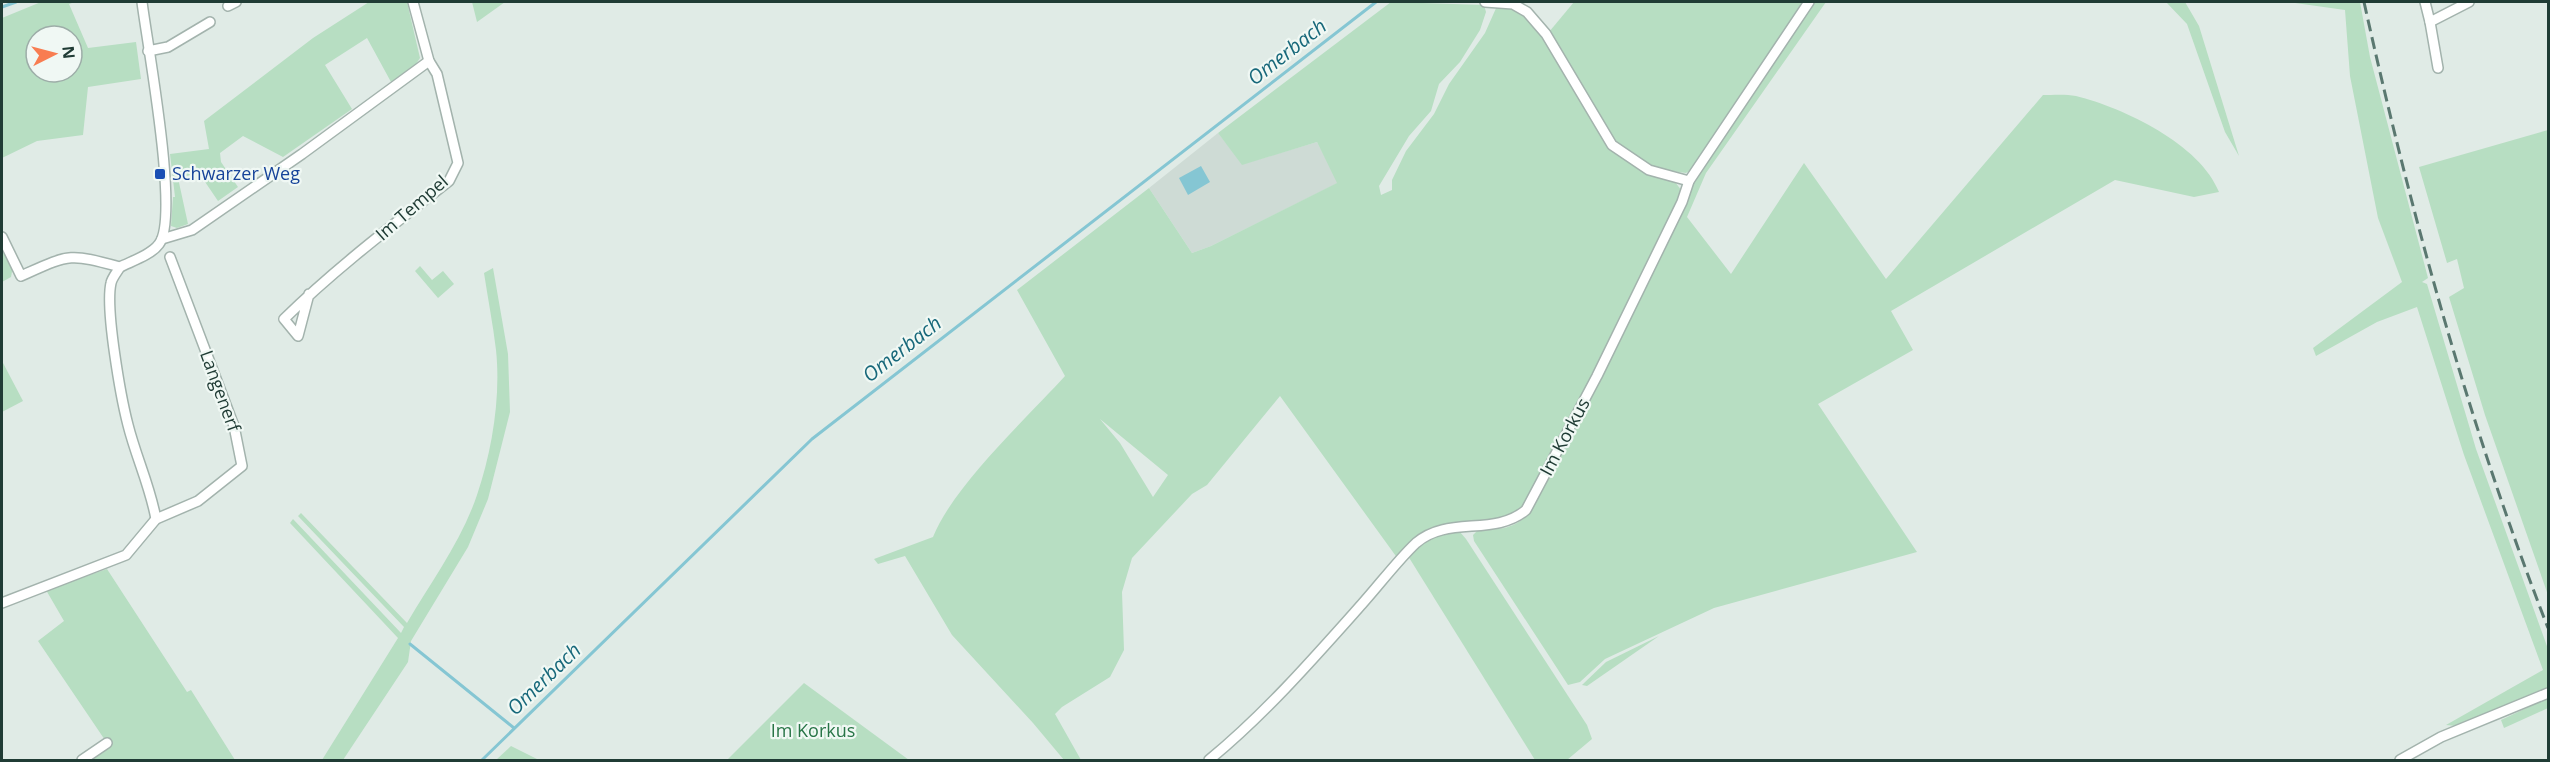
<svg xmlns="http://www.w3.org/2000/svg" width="2550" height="762" font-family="'Open Sans',sans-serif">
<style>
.built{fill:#cedbd5}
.green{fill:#b7dec2;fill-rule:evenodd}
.water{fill:#85c6d3}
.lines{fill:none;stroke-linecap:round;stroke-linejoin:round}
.stream{stroke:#85c6d3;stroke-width:3}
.minor-casing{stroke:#a3b3ad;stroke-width:12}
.minor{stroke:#fff;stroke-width:9}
.rail{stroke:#5a7870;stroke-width:3;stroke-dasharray:12 6;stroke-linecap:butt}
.transit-dot{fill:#1a4fb4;stroke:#f0f8f4;stroke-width:2}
.labels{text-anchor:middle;stroke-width:4.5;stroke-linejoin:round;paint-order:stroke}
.transit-label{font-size:18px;fill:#164399;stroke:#f0f8f4;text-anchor:start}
.street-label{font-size:18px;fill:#203c35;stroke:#f0f8f4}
.park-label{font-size:18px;fill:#287547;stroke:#f0f8f4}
.water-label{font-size:20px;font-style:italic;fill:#17687a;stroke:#f0f8f4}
</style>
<rect width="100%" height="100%" fill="#e0ebe6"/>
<path class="built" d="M1218,133L1243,164L1317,142L1338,183L1211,246L1192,253L1149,188Z"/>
<g class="green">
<path d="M41,2H75L69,4L88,48L136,42L141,79L88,87L83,135L37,141L2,158V18ZM36,36H72V72H36Z"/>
<path d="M369,2H407L420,58L416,64L391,82L367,38L325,65L352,109L283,157L243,136L220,153L221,162L238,187L218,201L199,173L178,178L188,224L177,228L171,226L173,197H175L170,154L209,149L204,121L313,38Z"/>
<path d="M472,2H505L477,22Z"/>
<path d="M1391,2L1484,5L1486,12L1480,30L1460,62L1439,84L1431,111L1409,136L1379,186L1381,195L1392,190V180L1406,151L1434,114L1449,84L1485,33L1497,6L1512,7L1526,15L1543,36L1597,127L1649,174L1675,182L1682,191L1678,201L1593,376L1523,508L1503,520L1443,526L1398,559L1280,396L1207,485L1192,494L1132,558L1122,592L1124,650L1110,677L1062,707L1055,714L1081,760H1064L1033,723L952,635L905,556L878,564L874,559L933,537C954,485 1026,419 1065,376L1017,290L1149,188L1192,253L1211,246L1337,183L1317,142L1242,165L1218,133ZM1100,419L1168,475L1153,497L1120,443Z"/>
<path d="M1574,2H1807L1695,167L1686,173L1650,168L1612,140L1549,32Z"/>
<path d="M1815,2H1826L1706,173L1687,217L1731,274L1804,163L1886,279L2043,95C2053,95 2066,94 2076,96C2124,108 2200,144 2219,192L2194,197L2115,180L1891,311L1913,350L1818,404L1917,552L1714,608L1605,659L1580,682L1568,685L1474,541L1473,535L1478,530C1501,530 1513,529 1530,513L1694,183Z"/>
<path d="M2166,2H2185L2199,26L2239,156L2225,132L2187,24Z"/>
<path d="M2288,2H2360L2370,57L2428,278L2422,282L2427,284L2476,449L2548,649V687L2456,726L2446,725L2543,670L2464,455L2417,307L2377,322L2316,356L2313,348L2402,282L2378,218L2350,76L2345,10Z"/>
<path d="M2548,130V595L2485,415L2449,297L2464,288L2457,259L2447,263L2419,167Z"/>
<path d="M2,243L13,266L11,277L2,282Z"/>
<path d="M420,266L432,280L443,271L454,284L438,298L415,271Z"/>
<path d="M493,268L508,354L510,412L488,499L468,547L411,641L408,662L343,760H322L398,638L290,523L293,519L401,633L404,627L298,516L301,513L407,623C431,582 462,540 477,495C492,451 501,397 496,350C493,325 488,299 484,273Z"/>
<path d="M2,361L23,401L2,412Z"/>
<path d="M1446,532H1460L1466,539L1587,725L1592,739L1567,760H1535L1408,556L1430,538Z"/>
<path d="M107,569L187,692L191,690L235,760H89L109,746L38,641L64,621L46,590Z"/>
<path d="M1659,636L1587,686L1582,685L1606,662Z"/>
<path d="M804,683L909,760H727Z"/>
<path d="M2548,698V708L2504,728L2501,720Z"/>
<path d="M511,746L539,760H496Z"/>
</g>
<path class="water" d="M1201,166L1210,182L1188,195L1179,178Z"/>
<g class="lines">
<g class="stream">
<path d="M2,7L16,2"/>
<path d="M410,644L514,728"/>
<path d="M482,760L812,439L1376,2"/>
</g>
<g class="minor-casing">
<g id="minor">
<path d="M1485,2L1513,4L1527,12L1546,34L1612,145L1649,170L1689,181"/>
<path d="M2425,2L2430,22"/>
<path d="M228,6L236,2"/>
<path d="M148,51L168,47L210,22"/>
<path d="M2438,68L2430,22L2469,2"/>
<path d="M2,237L21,276C70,254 68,253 120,267C132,261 151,255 159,244C180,217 147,43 142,2"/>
<path d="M162,239L192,230L302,154L429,61"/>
<path d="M120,267C117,272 112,278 111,283C105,309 121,398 128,425C136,457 150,486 156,519"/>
<path d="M309,294L298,336L284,319C335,269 393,225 449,181L458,163L437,74L429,61L413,2"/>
<path d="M2,603L126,555L156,519L198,501L242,466L234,426L170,257"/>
<path d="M82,760L107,743"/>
<path d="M1209,760C1265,714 1313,659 1362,604C1380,584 1397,561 1416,543C1448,515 1494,537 1526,510L1597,376L1682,202L1689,181L1809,2"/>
<path d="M2400,760L2441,737L2548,693"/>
</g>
</g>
<use href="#minor" class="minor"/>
<path class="rail" d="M2364,2C2411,214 2469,425 2548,628"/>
</g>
<rect class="transit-dot" x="154" y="168" width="12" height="12" rx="3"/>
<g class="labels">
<g class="transit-label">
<text x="172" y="180">Schwarzer Weg</text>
</g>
<g class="street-label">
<text transform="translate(412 208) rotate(-41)" y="6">Im Tempel</text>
<text transform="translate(220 391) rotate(70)" y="6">Langenerf</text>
<text transform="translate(1565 437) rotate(-62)" y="6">Im Korkus</text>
</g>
<g class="park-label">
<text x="813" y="737">Im Korkus</text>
</g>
<g class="water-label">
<text transform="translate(1287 52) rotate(-38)" y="7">Omerbach</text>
<text transform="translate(902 349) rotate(-38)" y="7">Omerbach</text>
<text transform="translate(544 679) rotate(-44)" y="7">Omerbach</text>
</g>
</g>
<rect width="2550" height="762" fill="none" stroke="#203c35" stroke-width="6"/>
<g transform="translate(54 54) rotate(84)"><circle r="28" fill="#f0f8f4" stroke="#9dada8" stroke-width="1.5"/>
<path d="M0-4.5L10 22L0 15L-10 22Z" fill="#f87d51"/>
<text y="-9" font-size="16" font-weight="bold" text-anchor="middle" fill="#203c35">N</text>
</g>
</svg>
